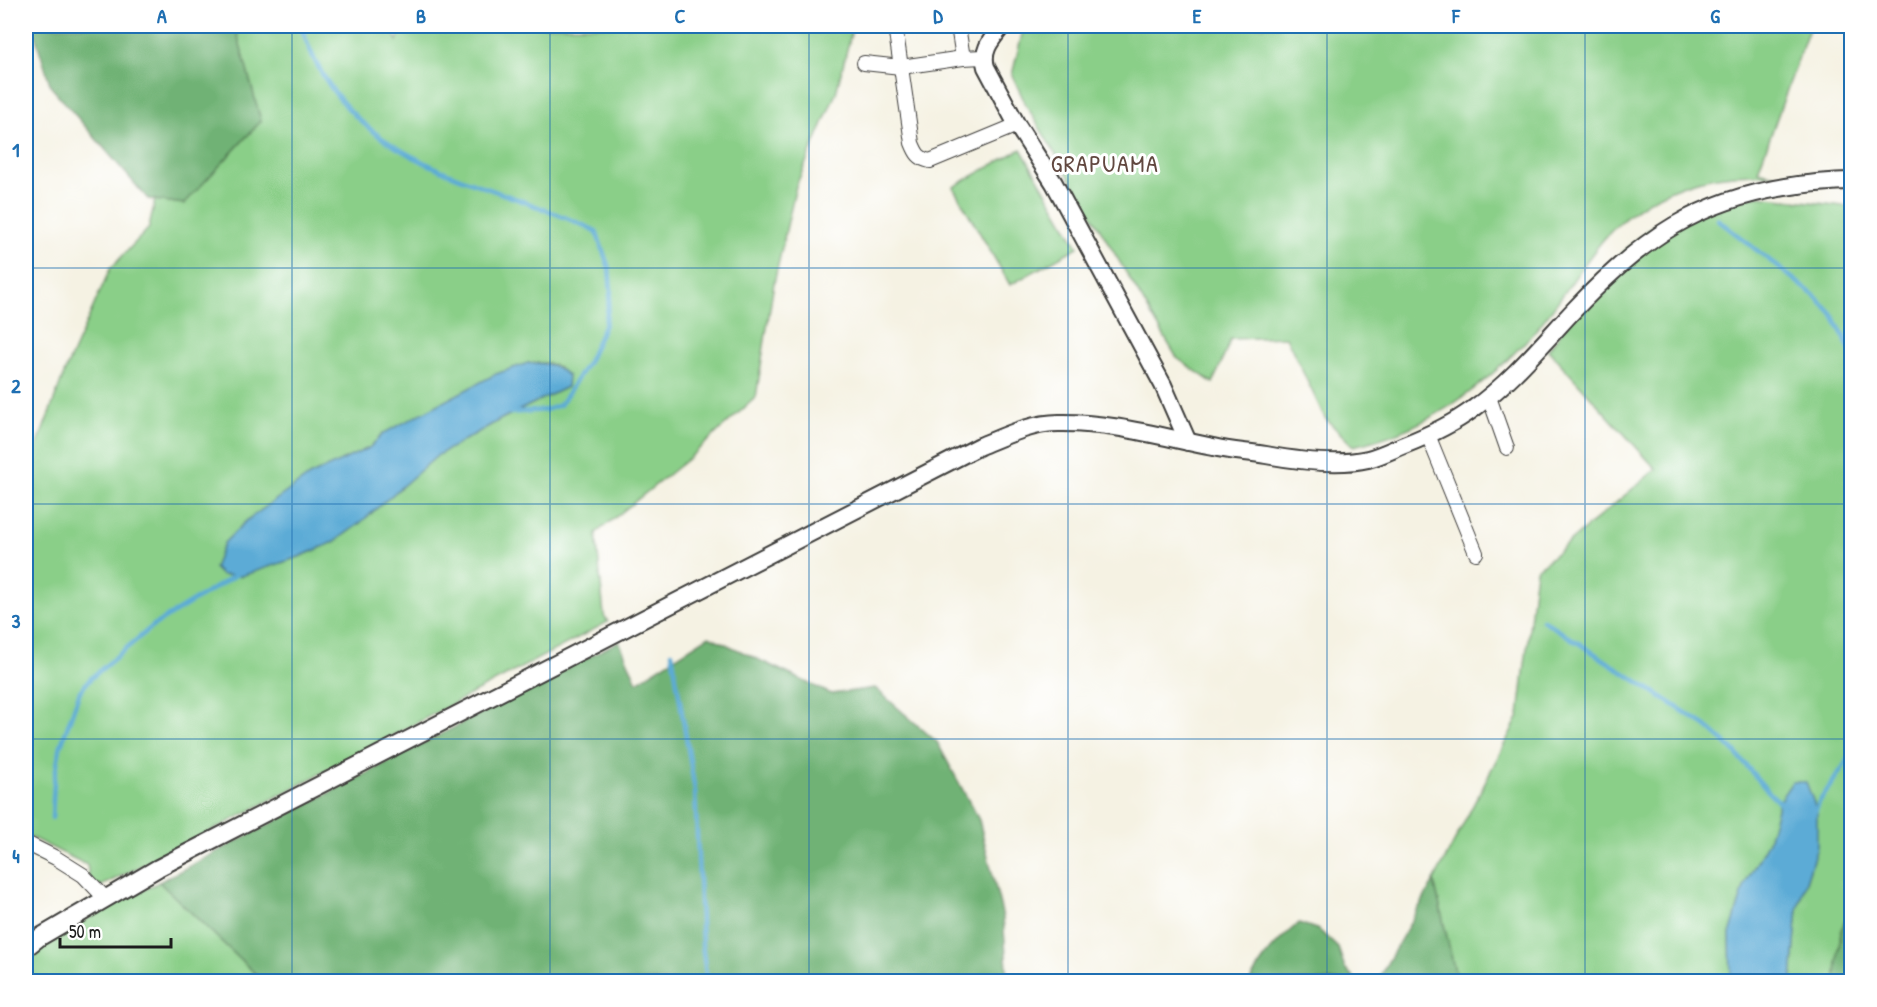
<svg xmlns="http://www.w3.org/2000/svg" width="1877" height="1007" font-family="'Patrick Hand',sans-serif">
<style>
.green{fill:#8acf88;stroke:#537652;stroke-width:1.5;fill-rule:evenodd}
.forest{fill:#6fb274;stroke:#466748;stroke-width:1.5}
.water{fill:#5babd6;stroke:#3c6479;stroke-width:1.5}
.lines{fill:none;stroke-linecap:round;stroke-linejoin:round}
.stream{stroke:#5babd6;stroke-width:4.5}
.minor-casing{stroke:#3d3c3a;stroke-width:16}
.tertiary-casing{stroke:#3d3c3a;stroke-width:20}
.minor{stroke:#fff;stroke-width:14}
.tertiary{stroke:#fff;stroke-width:16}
.grid{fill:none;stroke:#1f6fb2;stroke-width:1.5;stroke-opacity:0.55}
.labels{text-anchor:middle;stroke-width:6;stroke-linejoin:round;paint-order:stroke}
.quarter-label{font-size:24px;letter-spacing:1.5px;fill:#624840;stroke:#fff}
.neatline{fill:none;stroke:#1f6fb2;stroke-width:2}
.grid-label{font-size:20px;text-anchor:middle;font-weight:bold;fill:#1f6fb2}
</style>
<rect width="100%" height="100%" fill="#fff"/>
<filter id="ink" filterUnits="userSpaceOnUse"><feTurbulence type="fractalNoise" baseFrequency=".0167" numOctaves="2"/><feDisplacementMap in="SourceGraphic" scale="12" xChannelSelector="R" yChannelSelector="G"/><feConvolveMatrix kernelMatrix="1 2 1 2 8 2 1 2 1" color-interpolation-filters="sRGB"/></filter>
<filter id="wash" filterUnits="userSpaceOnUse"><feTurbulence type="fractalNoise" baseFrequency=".008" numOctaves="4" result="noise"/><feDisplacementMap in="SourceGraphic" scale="24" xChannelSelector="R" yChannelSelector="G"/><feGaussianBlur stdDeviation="1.35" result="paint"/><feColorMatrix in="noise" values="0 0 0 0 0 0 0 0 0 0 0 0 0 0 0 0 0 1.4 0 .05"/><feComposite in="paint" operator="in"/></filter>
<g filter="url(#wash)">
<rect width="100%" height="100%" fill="#f5f2e3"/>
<g class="green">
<path d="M235,26H390L397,41L402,26H853L836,93L796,186L774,283L756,397L689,458L596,533L604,615L608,622L221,826L91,891L87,865L26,835V475L65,371L110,269L149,228L155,200L184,204L261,121ZM528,363H548L559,367L567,387L503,418L438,455L360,523L334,542L299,557L240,576L309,476L369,448L384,433Z"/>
<path d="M1024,26H1810L1758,171L1779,176C1712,168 1648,188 1603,240C1576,273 1555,311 1525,342C1476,394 1423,431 1353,446L1325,418L1286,337L1231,339L1213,383L1177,358L1026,105L1012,75Z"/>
<path d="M1021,149L1078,247L1010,285L953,187Z"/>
<path d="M1760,196L1851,207L1852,907L1841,931L1835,981H1792L1798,907L1817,847L1779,801L1768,842L1745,884L1730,934L1731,981H1468L1455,973L1434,881L1519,716L1536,570L1656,469L1548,350C1593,291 1632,218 1709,200C1725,196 1744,197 1760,196Z"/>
<path d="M159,882L263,981H26V951Z"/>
</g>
<g class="forest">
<path d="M32,26H235L261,121L184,204L148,199L51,87Z"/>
<path d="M709,636L831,694L875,688L937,742L979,820L1003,917L1008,981H263L159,882L619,641L637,682Z"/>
<path d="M1434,881L1455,972L1468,981H1377Z"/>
<path d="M1851,907V981H1835L1841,931Z"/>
<path d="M1299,923L1319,930L1338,948L1345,968L1357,981H1250C1262,957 1278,940 1299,923Z"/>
</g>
<g class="water">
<path d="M528,363C545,363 555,363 568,376L567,387L503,418L438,455L360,523L334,542L299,557L241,576L221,575L214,568L224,543L246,521L309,476L369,448L384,433L496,374Z"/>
<path d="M1792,782H1806L1817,811V847L1798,907L1792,981H1731L1730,934L1745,884L1768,842L1779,801Z"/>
</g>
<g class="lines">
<g class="stream">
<path d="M301,26C346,169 479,175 596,231L609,268L611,291L605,324L588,362L560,405L546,410L510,413"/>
<path d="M1717,219L1815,296L1833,315L1852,354"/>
<path d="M1543,620L1706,726L1733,750L1765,788L1783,806"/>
<path d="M672,653L695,791L702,944L707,982"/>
<path d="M1815,812L1819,802L1852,754"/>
<path d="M52,818L54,781L60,748L80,691L91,678L154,625L239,573"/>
</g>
</g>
</g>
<g filter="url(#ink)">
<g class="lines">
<g class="minor-casing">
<g id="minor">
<path d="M895,26L912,143C916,153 919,159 930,161L1017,125"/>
<path d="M958,26L963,58"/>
<path d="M864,63L901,67L963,58L983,57"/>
<path d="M1489,397L1507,448"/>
<path d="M1428,435L1476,553"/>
<path d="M26,843L56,858L83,875L105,898"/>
</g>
</g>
<g class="tertiary-casing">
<g id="tertiary">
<path d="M1002,26C992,39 981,50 986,67L1017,125L1054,183L1163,385L1188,442"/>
<path d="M26,948L40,937L158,868L980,446C1005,436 1031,423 1059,423C1111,422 1162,437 1213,447C1230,451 1248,452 1266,455C1294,460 1339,466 1368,459C1380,456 1392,450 1404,445C1427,436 1453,424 1473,409C1511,382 1542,344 1574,310C1641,239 1699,198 1798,185C1816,183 1833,181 1852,181"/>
</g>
</g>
<use href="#minor" class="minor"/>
<use href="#tertiary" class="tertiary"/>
</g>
</g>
<path class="grid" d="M292,26V982M550,26V982M809,26V982M1068,26V982M1327,26V982M1585,26V982M26,268H1852M26,504H1852M26,739H1852"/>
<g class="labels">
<g class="quarter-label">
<text x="1105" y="172">GRAPUAMA</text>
</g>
</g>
<rect width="1877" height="1007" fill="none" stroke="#fff" stroke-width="66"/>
<path d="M60 938v9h111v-9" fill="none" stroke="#1c1c1c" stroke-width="3"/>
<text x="69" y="938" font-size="18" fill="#1c1c1c" stroke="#ffffff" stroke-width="4.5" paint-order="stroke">50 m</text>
<rect x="33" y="33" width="1811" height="941" class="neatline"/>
<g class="grid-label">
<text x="162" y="23">A</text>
<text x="421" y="23">B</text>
<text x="680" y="23">C</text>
<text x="938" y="23">D</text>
<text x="1197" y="23">E</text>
<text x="1456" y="23">F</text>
<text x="1715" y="23">G</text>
<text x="16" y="157">1</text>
<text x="16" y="393">2</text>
<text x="16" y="628">3</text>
<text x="16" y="863">4</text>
</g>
</svg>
